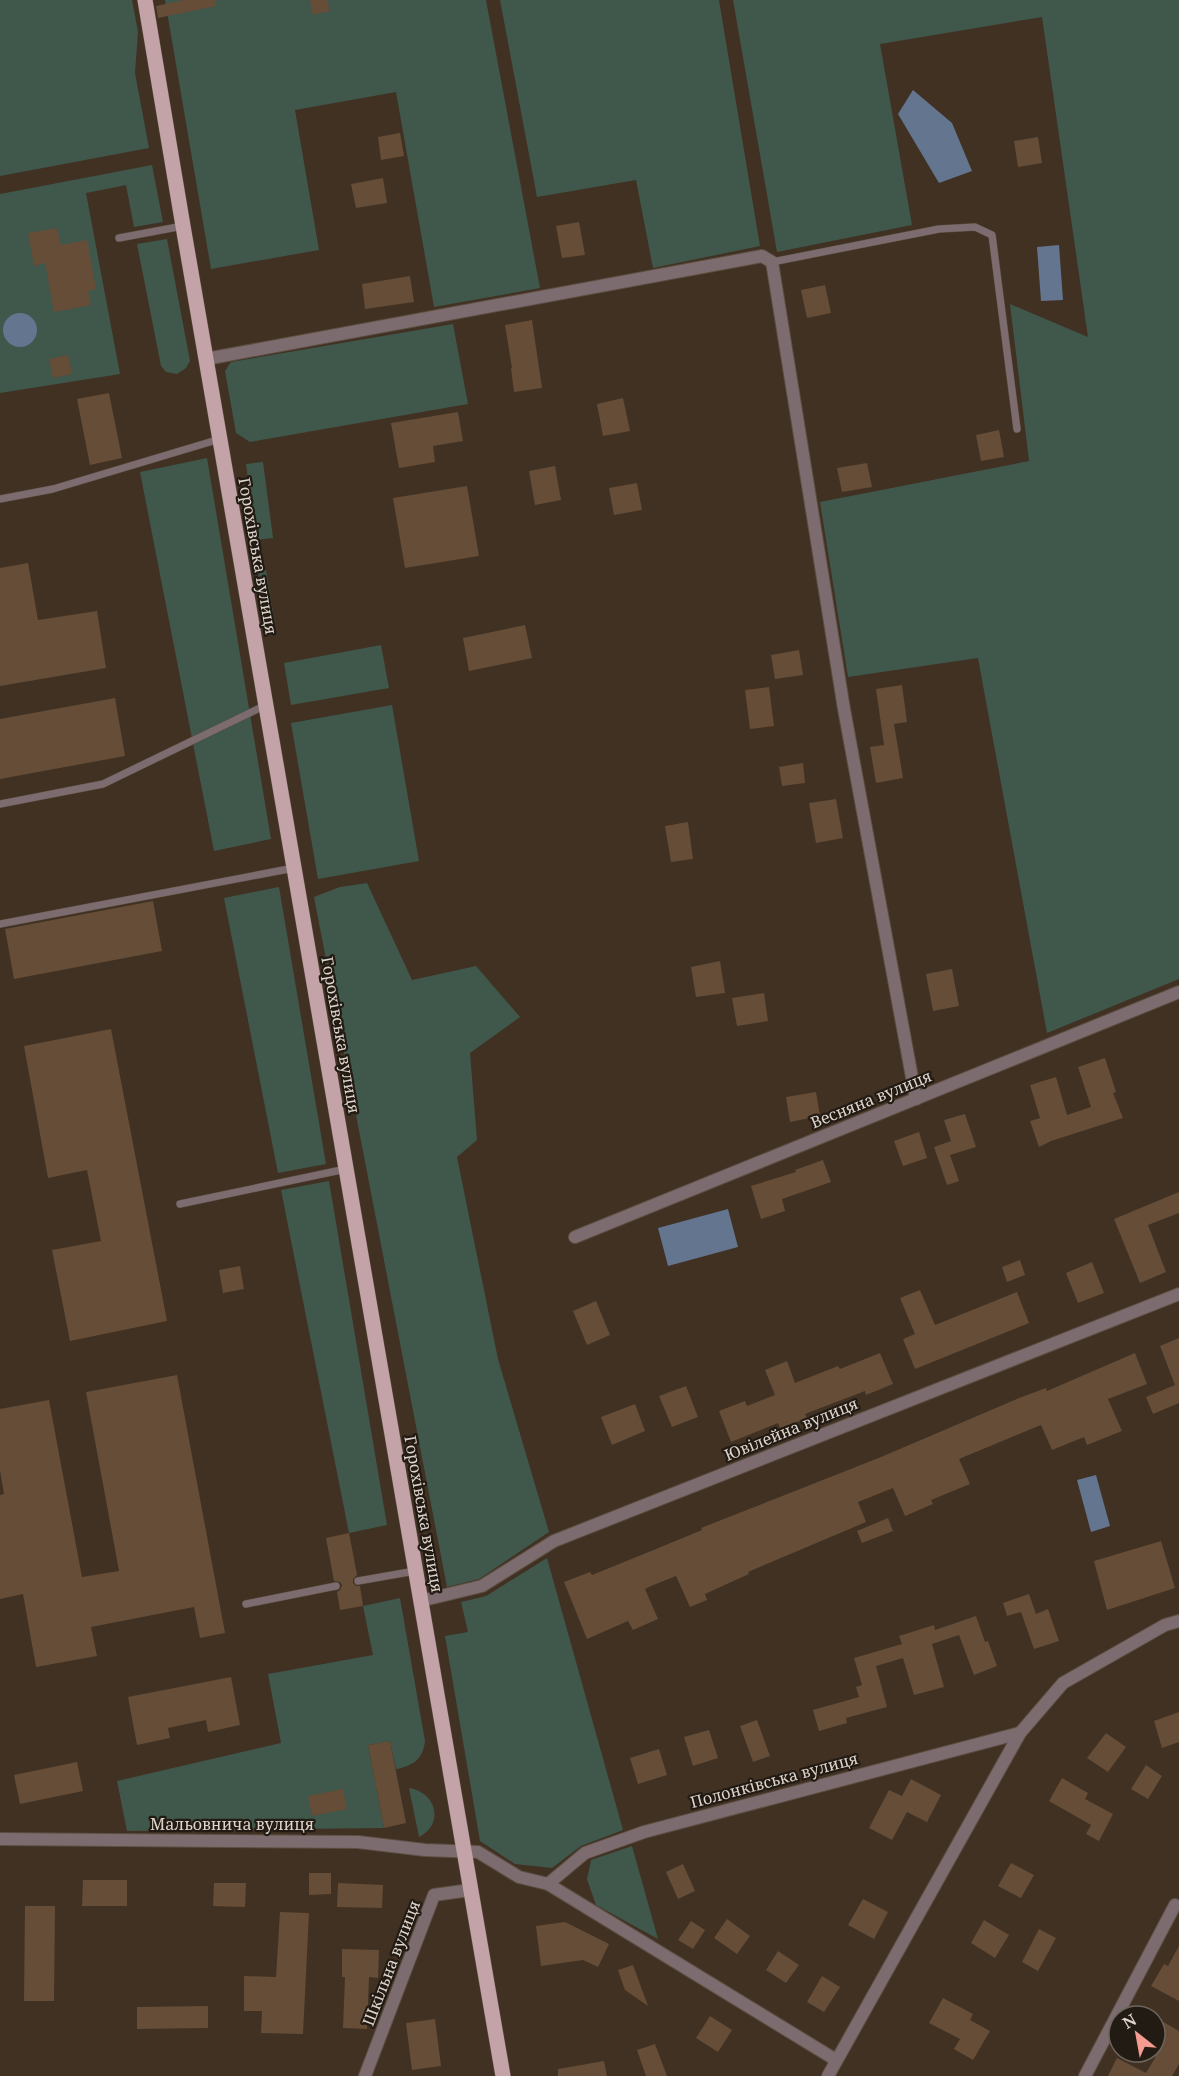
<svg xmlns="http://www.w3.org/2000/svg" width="1179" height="2076" font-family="'Noto Serif',serif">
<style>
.green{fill:#40574b}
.water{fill:#64758f}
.building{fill:#654d37}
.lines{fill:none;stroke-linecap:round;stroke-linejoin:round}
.lane-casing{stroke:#5c4e41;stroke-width:8}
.street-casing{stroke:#5c4e41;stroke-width:14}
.primary-casing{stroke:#5c4e41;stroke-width:16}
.lane{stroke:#7c6c6f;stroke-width:7}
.street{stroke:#7c6c6f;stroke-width:12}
.primary{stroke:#c3a3a7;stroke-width:15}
.labels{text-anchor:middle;stroke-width:4.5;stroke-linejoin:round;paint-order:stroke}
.street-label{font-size:16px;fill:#ded4cb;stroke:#221b14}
</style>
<rect width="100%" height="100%" fill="#403123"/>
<g class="green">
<path d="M0,0H132L138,32L135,73L149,148L0,176Z"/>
<path d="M165,0H486L540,288L434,307L396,92L295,110L319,250L211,269Z"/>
<path d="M500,0H719L760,246L653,268L636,180L537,197Z"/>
<path d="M733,0H1179V979L1047,1033L978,658L848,677L820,502L1029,461L1010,304L1088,337L1042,17L880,44L912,225L777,252Z"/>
<path d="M152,165L163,222L134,227L126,185L86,193L120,374L0,393V194Z"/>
<path d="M167,239L190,361L186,368L177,374L166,372L161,366L137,244Z"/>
<path d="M453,324L468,404L250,442L236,433L225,371L231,362Z"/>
<path d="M207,458L271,839L214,851L140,472Z"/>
<path d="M263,462L273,538L256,540L246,464Z"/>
<path d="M266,570L275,624L267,625L258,572Z"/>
<path d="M381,645L389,688L291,705L284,663Z"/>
<path d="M392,705L419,861L318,879L291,723Z"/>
<path d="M367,883L412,980L476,966L520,1017L470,1053L477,1140L457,1157L498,1359L549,1532L479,1579L447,1587L314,897L340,887Z"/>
<path d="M279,887L326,1164L278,1173L224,898Z"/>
<path d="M329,1181L387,1525L349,1533L281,1190Z"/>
<path d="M547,1558L623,1830L581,1846L552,1868L515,1864L480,1841L445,1636L468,1632L461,1602L486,1596Z"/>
<path d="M400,1598L425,1741C423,1759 413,1766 396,1769L390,1741L368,1745L384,1828L127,1831L117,1781L281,1743L268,1674L373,1655L363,1606Z"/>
<path d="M409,1788C436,1792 445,1824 419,1837Z"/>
<path d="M632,1846L658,1939L596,1905L587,1879L591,1860Z"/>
</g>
<g class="water">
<path d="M913,90L952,123L972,171L939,183L898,114Z"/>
<path d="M1059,245L1063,300L1041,301L1037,247Z"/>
<circle cx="20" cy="330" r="17"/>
<path d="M728,1209L738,1247L668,1266L658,1228Z"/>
<path d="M1096,1475L1110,1526L1091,1532L1077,1480Z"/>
</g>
<g class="building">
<path d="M184,0H215L216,6L158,18L156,6Z"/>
<path d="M310,0H327L330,11L313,15Z"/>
<path d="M400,133L404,156L381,160L378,137Z"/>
<path d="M1038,137L1042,163L1018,167L1014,141Z"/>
<path d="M383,178L387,203L356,208L351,184Z"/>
<path d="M579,222L585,255L562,258L556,226Z"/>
<path d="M57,228L61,245L87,240L96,289L88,291L91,305L54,312L45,263L34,266L28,233Z"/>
<path d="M410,276L414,302L365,309L362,284Z"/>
<path d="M825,285L831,313L807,318L801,290Z"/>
<path d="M532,320L542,388L514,392L511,368H512L505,325Z"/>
<path d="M68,355L72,374L53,378L49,359Z"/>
<path d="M109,393L122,458L90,465L77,399Z"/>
<path d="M623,398L630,431L603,436L597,404Z"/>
<path d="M458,412L463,441L433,446L435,462L399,468L391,423Z"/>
<path d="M999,430L1004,457L981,461L976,435Z"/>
<path d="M867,463L872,487L842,492L837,468Z"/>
<path d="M555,466L561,500L535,505L529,471Z"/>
<path d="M637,483L642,510L614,515L609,488Z"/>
<path d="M467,486L479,556L405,568L393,498Z"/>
<path d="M28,563L38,620L97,611L106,668L0,686V568Z"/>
<path d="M525,625L532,658L469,671L463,638Z"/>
<path d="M799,650L803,675L775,679L771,655Z"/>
<path d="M902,685L907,722L894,724L903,778L876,783L870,747L884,745L876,689Z"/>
<path d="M769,687L774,726L750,729L745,690Z"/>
<path d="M115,698L125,756L0,779V719Z"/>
<path d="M803,763L805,783L782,786L779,767Z"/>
<path d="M836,799L843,838L816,843L809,803Z"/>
<path d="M688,822L693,859L671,862L665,826Z"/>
<path d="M153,901L162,951L14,979L5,929Z"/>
<path d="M720,961L725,993L696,997L691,967Z"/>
<path d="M952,969L959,1006L933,1011L926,974Z"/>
<path d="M764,993L768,1021L737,1026L732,998Z"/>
<path d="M111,1029L167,1321L70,1341L52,1250L101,1241L87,1170L48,1178L24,1046Z"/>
<path d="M1105,1058L1116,1092L1113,1093L1123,1118L1051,1141L1039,1147L1030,1121L1040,1118L1030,1085L1056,1077L1067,1115L1091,1107L1078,1067Z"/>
<path d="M816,1092L820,1116L790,1122L786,1097Z"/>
<path d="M965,1114L976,1147L950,1155L959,1181L947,1185L934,1147L951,1141L944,1120Z"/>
<path d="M919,1132L927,1158L903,1166L894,1141Z"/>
<path d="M823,1160L831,1182L782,1199L785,1211L761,1219L751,1186L796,1172L795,1170Z"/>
<path d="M1179,1192V1213L1148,1225L1166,1272L1140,1283L1114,1219Z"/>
<path d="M1020,1260L1025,1275L1007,1282L1002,1267Z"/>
<path d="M1092,1262L1104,1293L1078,1303L1066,1273Z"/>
<path d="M240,1266L244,1289L223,1293L219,1270Z"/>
<path d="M920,1290L935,1325L1017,1292L1029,1323L915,1369L903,1339L915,1334L900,1298Z"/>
<path d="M596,1301L610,1335L587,1345L573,1311Z"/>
<path d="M1179,1338V1403L1153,1414L1146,1397L1175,1385L1160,1346Z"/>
<path d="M880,1353L893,1384L866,1395L865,1391L805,1414L807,1418L780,1428L778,1423L731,1442L719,1411L745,1401L747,1406L775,1395L765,1370L787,1361L795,1383L838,1366L840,1369Z"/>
<path d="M1135,1353L1147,1384L1108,1399L1122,1431L1087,1445L1084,1437L1052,1450L1041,1425L959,1459L970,1484L931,1500L933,1504L905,1516L893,1488L858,1502L866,1522L748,1572L749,1574L705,1594L707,1600L690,1607L676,1576L651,1586L645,1589L658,1619L633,1630L628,1621L587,1639L564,1582L590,1572L592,1575L656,1549L702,1530L701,1528L881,1457L1019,1398L1046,1388L1047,1391Z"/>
<path d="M177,1375L225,1633L200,1638L194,1607L91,1627L97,1656L36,1667L23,1594L0,1599V1495L4,1494L0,1470V1409L49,1400L82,1577L119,1571L86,1392Z"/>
<path d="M686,1386L698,1417L672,1427L659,1396Z"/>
<path d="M635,1404L645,1431L612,1445L601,1417Z"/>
<path d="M888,1518L893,1531L862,1543L857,1531Z"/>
<path d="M349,1533L357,1575L353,1579V1583L356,1586H360L363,1606L340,1610L337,1592L340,1590L342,1585L340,1582L334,1581L326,1538Z"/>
<path d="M1161,1541L1175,1588L1107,1610L1094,1561Z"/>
<path d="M1029,1594L1036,1614L1048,1609L1059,1641L1034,1649L1021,1612L1007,1616L1003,1603Z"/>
<path d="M976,1616L985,1642L988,1641L997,1666L974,1675L959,1635L932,1644L944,1687L914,1695L903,1658L876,1666L887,1707L846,1718L847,1723L819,1731L813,1710L859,1697L856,1687L862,1685L854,1658L902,1644L899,1636L934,1625L935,1630Z"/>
<path d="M231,1677L240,1725L208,1732L206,1720L168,1728L170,1738L137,1745L128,1697Z"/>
<path d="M1179,1712V1742L1162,1748L1154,1721Z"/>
<path d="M757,1720L770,1756L753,1762L740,1726Z"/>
<path d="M709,1730L718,1758L693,1766L684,1737Z"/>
<path d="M1106,1733L1126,1747L1108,1772L1087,1758Z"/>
<path d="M390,1741L406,1823L384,1828L368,1745Z"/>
<path d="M659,1749L667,1775L638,1784L630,1758Z"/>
<path d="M77,1762L83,1791L20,1804L14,1775Z"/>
<path d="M1146,1765L1162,1776L1148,1799L1131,1789Z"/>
<path d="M1062,1778L1088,1793L1085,1799L1113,1814L1099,1841L1086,1834L1091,1825L1049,1801Z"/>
<path d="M911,1779L941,1795L927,1822L907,1812L892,1840L869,1828L889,1790L902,1796Z"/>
<path d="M343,1789L347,1809L312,1816L308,1796Z"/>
<path d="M1011,1863L1034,1875L1021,1898L998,1886Z"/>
<path d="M683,1864L695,1891L678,1899L666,1872Z"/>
<path d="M309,1873H331V1894L309,1895Z"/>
<path d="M83,1880H127V1906H82Z"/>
<path d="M214,1883H246L245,1907L213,1906Z"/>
<path d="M338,1883L383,1885L382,1908L337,1907Z"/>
<path d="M863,1899L888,1912L874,1939L848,1925Z"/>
<path d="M25,1906H55L54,2001H24Z"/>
<path d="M280,1912L309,1913L303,2034L261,2033L262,2011H244V1976L276,1977Z"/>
<path d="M727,1919L750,1936L737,1954L714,1938Z"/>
<path d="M984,1920L1009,1935L995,1958L971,1943Z"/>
<path d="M691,1921L705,1930L693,1949L678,1940Z"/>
<path d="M565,1922L609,1944L598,1967L583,1960L541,1966L536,1926Z"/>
<path d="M1039,1929L1056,1938L1038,1971L1022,1962Z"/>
<path d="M1179,1946V2001L1151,1986L1164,1964L1168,1966Z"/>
<path d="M342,1949L379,1950L378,1978L369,1977L367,2029L343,2028L345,1977H342Z"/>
<path d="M778,1951L799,1965L786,1983L766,1970Z"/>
<path d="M633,1965L648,2006L625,1990L618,1970Z"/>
<path d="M822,1976L840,1987L824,2012L807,2002Z"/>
<path d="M943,1998L973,2014L970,2020L990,2031L973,2060L954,2049L960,2039L929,2023Z"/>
<path d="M208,2006V2028L137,2029V2007Z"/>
<path d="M710,2016L732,2030L718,2052L696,2038Z"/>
<path d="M1155,2017L1179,2031V2064L1172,2076H1108L1117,2058L1146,2073L1155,2058Z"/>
<path d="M435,2019L441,2066L412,2070L406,2023Z"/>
<path d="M655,2044L667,2076H646L637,2050Z"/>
<path d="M604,2061L607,2076H558V2069Z"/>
</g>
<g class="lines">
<g class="lane-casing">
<g id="lane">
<path d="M119,238L183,226"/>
<path d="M772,262L939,229L975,227L992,235L1017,429"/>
<path d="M0,499L53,489L220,439"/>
<path d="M0,804L103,784L266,705"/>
<path d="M0,924L294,868"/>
<path d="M180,1204L346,1169"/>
<path d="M358,1581L415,1571"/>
<path d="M246,1604L336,1586"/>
</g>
</g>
<g class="street-casing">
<g id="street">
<path d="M206,359L762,256L772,262L844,709L916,1099"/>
<path d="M575,1237L1179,992"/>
<path d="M420,1601L482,1586L554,1541L1179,1294"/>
<path d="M0,1839L358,1842L425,1850L478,1852L519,1877L548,1884L836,2060"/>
<path d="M548,1884L585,1853L644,1832L1020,1733"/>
<path d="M365,2076L434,1895L470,1890"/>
<path d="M828,2076L1020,1733L1063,1683L1165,1625L1179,1621"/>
<path d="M1085,2076L1175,1905"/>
</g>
</g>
<g class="primary-casing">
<path id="primary" d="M145,0L183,226L503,2076"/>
</g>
<use href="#lane" class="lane"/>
<use href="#street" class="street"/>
<use href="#primary" class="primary"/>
</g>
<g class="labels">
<g class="street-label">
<text transform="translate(258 556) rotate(80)" y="6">Горохівська вулиця</text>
<text transform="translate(341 1035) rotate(80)" y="6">Горохівська вулиця</text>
<text transform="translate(871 1099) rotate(-22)" y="6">Весняна вулиця</text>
<text transform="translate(791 1429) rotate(-22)" y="6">Ювілейна вулиця</text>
<text transform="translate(424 1514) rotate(80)" y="6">Горохівська вулиця</text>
<text transform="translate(774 1780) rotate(-15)" y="6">Полонківська вулиця</text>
<text x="232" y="1830">Мальовнича вулиця</text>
<text transform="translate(391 1963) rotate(-69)" y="6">Шкільна вулиця</text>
</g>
</g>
<g transform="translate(1137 2034) rotate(329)"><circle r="28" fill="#221b14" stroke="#6d655d" stroke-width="1.5"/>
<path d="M0-4.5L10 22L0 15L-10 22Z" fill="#f59c92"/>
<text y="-9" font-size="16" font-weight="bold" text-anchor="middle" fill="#ded4cb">N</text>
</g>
</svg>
